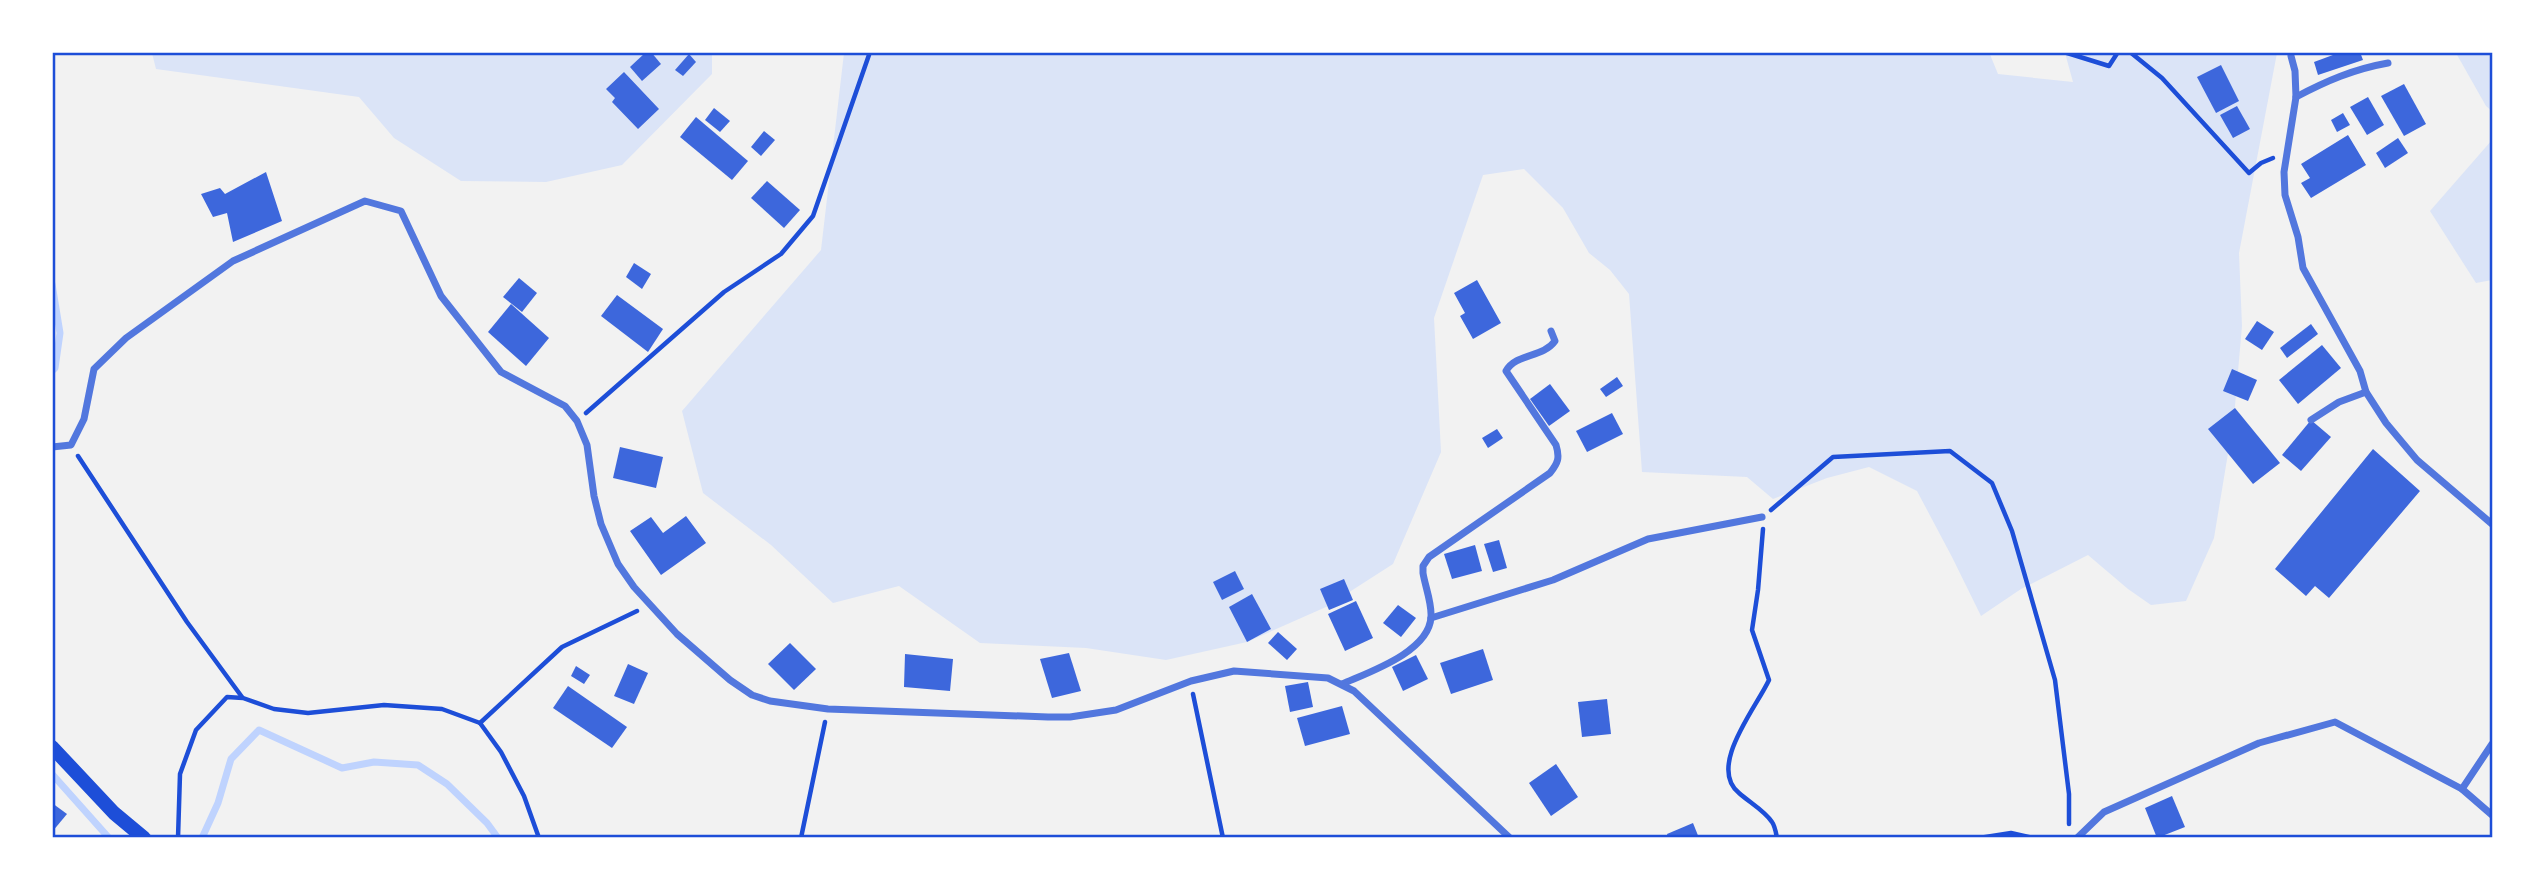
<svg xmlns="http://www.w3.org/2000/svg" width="2545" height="890" font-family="Rubik,sans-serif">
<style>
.green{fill:#dbe4f7}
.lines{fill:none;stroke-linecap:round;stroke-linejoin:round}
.stream{stroke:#bfd3fe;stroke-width:7}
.building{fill:#3d67dc}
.path{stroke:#1d4ed8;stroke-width:4.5}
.minor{stroke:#5277de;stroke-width:7}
.secondary{stroke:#1d4ed8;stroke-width:14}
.neatline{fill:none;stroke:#1d4ed8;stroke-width:2.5}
</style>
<rect width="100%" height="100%" fill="#f2f2f2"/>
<g class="green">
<path d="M712,52V74L622,165L546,182L461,181L394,138L359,97L156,69L152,53Z"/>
<path d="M1989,52L1998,74L2073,82L2065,53H2277L2239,253L2242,326L2234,417L2214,538L2186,601L2151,605L2128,589L2088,555L2021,589L1981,616L1952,557L1917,491L1869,467L1827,478L1773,499L1747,477L1642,472L1629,294L1610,270L1589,253L1563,208L1524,169L1483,175L1434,318L1441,452L1393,564L1326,607L1247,642L1166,660L1086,648L980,643L899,586L833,603L771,545L703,493L682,411L821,250L844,53Z"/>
<path d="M2456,53H2492V111L2486,106Z"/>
<path d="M2492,140V280L2476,283L2430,211Z"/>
</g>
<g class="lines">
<g class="stream">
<path d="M52,284L60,333L55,368L52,371"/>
<path d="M52,774L109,838"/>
<path d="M202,838L218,803L231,759L259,730L342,768L374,762L418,765L447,784L487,823L498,838"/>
</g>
</g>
<g class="building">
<path d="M646,52H651L661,64L642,81L630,67Z"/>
<path d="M2341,52H2360L2363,60L2318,75L2314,62Z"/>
<path d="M689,54L696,62L683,76L675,70Z"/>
<path d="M2221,65L2239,101L2216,113L2197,77Z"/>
<path d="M624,72L659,109L638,129L612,102L615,98L606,89Z"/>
<path d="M2404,84L2426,124L2404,136L2381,96Z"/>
<path d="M2368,97L2384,125L2367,135L2350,107Z"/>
<path d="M2237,106L2250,129L2233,138L2220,115Z"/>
<path d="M714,108L730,121L720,132L705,120Z"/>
<path d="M2343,113L2350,125L2337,132L2331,120Z"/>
<path d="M696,117L748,161L732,180L680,137Z"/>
<path d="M764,131L775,140L761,156L751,147Z"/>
<path d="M2348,135L2366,165L2311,198L2301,183L2310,178L2301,164Z"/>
<path d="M2398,138L2408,153L2385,168L2376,153Z"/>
<path d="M266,172L282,221L233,242L227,213L213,217L201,194L220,188L225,194Z"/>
<path d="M767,181L800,210L784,228L751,198Z"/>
<path d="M634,263L651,274L642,289L626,277Z"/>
<path d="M519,278L537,293L522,312L503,297Z"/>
<path d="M1477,280L1501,323L1473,339L1460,316L1465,313L1454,293Z"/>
<path d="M617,295L663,329L648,352L601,316Z"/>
<path d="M511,304L549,338L526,366L488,332Z"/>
<path d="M2257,321L2274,332L2262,350L2245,339Z"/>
<path d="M2311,324L2318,334L2287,358L2280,348Z"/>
<path d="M2322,345L2341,368L2298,404L2279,380Z"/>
<path d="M2232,369L2257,380L2248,401L2223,391Z"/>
<path d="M1617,377L1623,386L1606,397L1600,389Z"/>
<path d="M1550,384L1570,411L1549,426L1530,399Z"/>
<path d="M2235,408L2280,463L2253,484L2208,429Z"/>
<path d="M1612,413L1623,434L1587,452L1576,431Z"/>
<path d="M2311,420L2331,437L2301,471L2282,455Z"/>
<path d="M1497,429L1503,438L1488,448L1482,438Z"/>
<path d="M620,447L663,457L656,488L613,478Z"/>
<path d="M2373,449L2420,491L2329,598L2315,586L2306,596L2275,569Z"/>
<path d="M686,516L706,543L661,575L630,531L651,517L663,533Z"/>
<path d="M1499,540L1507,568L1493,572L1484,544Z"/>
<path d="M1475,545L1482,571L1452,579L1444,554Z"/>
<path d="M1235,571L1244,589L1222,600L1213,582Z"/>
<path d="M1344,579L1353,600L1329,610L1320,589Z"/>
<path d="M1252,594L1271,629L1247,642L1229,607Z"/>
<path d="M1356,601L1373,638L1345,651L1328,614Z"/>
<path d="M1398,605L1416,618L1401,637L1383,623Z"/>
<path d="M1278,632L1297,649L1287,660L1268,643Z"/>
<path d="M790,643L816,669L794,690L768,664Z"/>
<path d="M1483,649L1493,680L1451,694L1440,663Z"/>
<path d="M1069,653L1081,691L1052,698L1040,659Z"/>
<path d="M905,654L953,659L950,691L904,687Z"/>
<path d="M1416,655L1428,679L1403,691L1392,667Z"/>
<path d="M628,664L648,673L634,704L614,696Z"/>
<path d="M576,666L590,675L584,684L571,676Z"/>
<path d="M1308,682L1313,707L1290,712L1285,686Z"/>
<path d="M568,686L627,727L612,748L553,708Z"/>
<path d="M1607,699L1611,734L1582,737L1578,702Z"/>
<path d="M1342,706L1350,734L1305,746L1297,718Z"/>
<path d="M1556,764L1578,797L1551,816L1529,783Z"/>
<path d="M2172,796L2185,827L2157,838L2145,808Z"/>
<path d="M52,803L67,814L52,832Z"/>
<path d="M1693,823L1699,838H1668L1667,834Z"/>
</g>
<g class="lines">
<g class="path">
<path d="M2064,52L2109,66L2118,52"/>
<path d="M2130,52L2162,78L2249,173L2261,163L2273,158"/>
<path d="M586,413L724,292L781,254L813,216L870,52"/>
<path d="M78,456L187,622L242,697"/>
<path d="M1771,510L1833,457L1950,451L1992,483L2012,531L2055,680L2069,794V824"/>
<path d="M1763,529L1758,590L1752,630L1769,680C1756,708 1707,767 1739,793C1749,802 1765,811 1772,822C1775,826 1776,833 1777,838"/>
<path d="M1193,694L1223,838"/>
<path d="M480,723L562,647L637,611"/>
<path d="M178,838L180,774L196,730L227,697L243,698L274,709L308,713L384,705L442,709L480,723L501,752L524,796L539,838"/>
<path d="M801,838L825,722"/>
<path d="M1979,838L2011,833L2033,838"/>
</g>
<g class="minor">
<path d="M2291,56L2295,71L2296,97L2284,172L2285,195L2298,237L2303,268L2360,371L2366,392L2386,423L2417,460L2492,524"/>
<path d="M2296,97C2326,81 2354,69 2388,63"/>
<path d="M2311,420L2339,402L2366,392"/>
<path d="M52,447L71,445L84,419L94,369L126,338L233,261L365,201L401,211L441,296L501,372L565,406L577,421L587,445L594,496L601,524L618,564L634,587L677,634L730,680L752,695L770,701L828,709L1048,717H1070L1116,710L1191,681L1234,671L1328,678L1354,691L1510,838"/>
<path d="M1431,618L1553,580L1648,539L1762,517"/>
<path d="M1342,684C1369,672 1429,652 1431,617C1432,603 1425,586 1423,573V566L1429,557L1550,473C1558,463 1560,458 1556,445L1506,371C1516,353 1543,358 1555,341L1551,331"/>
<path d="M2462,789L2492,744"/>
<path d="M2077,838L2104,812L2259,743L2335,722L2462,789L2492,815"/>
</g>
<path class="secondary" d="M52,747L114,813L144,838"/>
</g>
<rect width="2545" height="890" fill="none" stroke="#ffffff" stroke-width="108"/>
<rect x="54" y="54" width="2437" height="782" class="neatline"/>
</svg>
